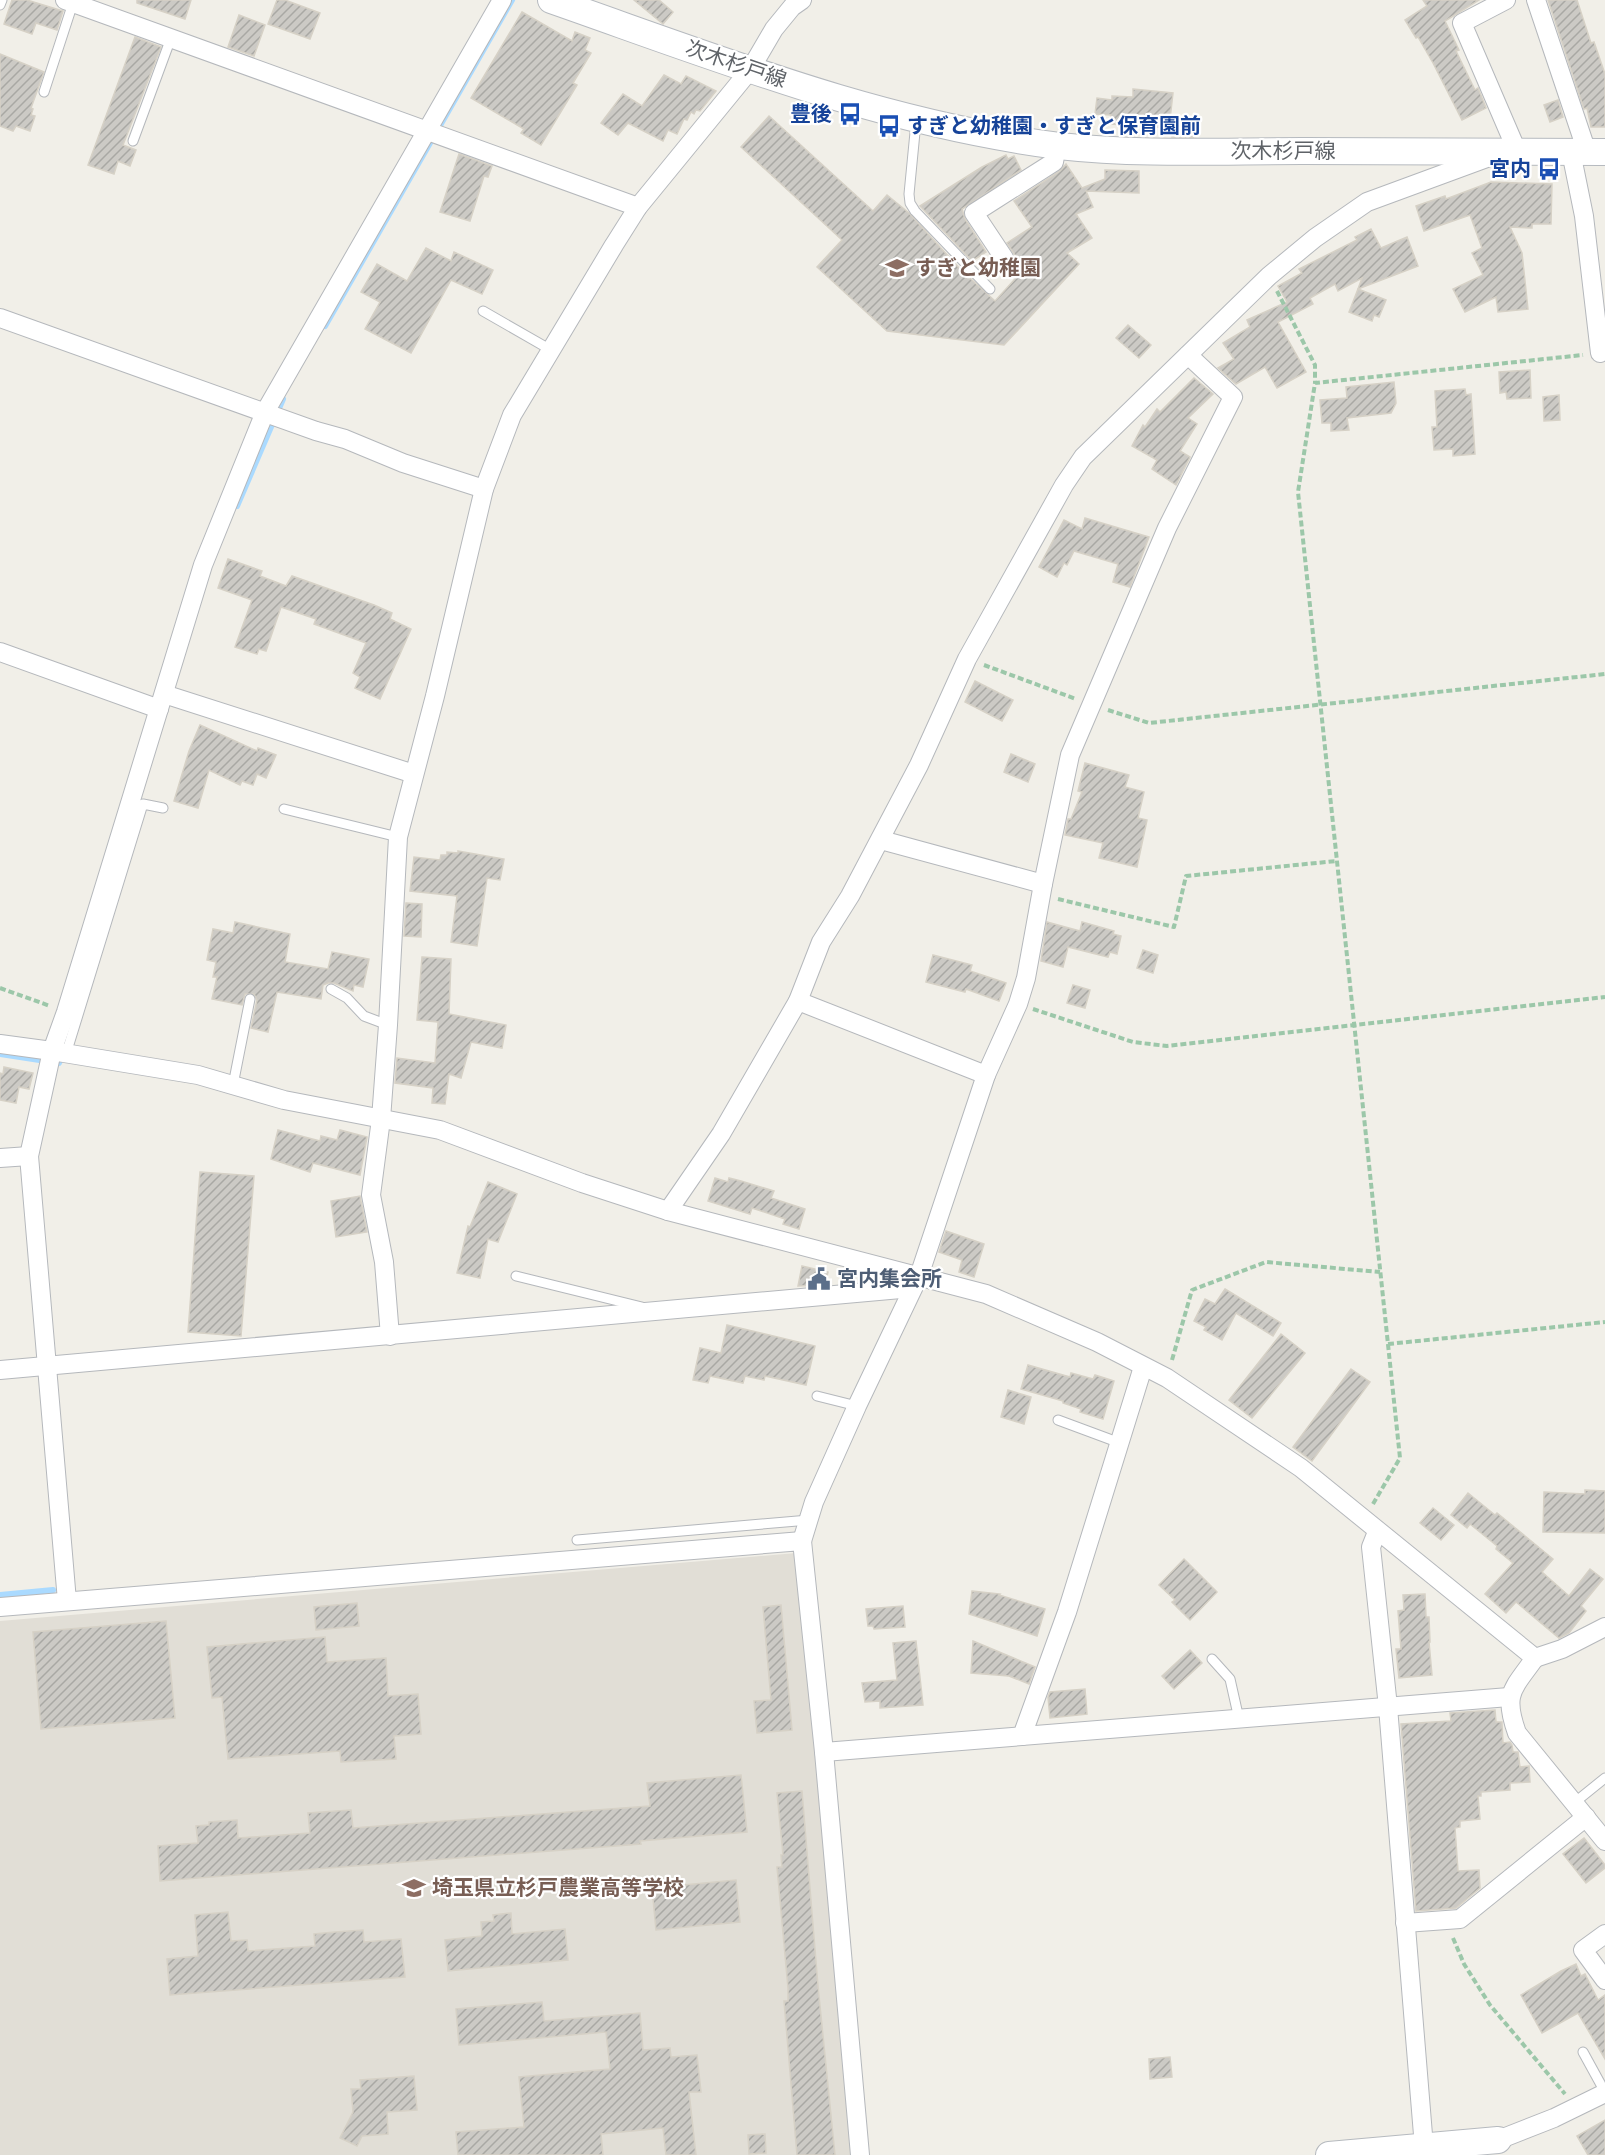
<svg xmlns="http://www.w3.org/2000/svg" width="1605" height="2155" font-family="Jost,'Noto Sans JP',sans-serif">
<style>
.education{fill:#e1ded6}
.lines{fill:none;stroke-linecap:round;stroke-linejoin:round}
.stream{stroke:#aadaff;stroke-width:6}
.building{fill:url(#building-hatch);stroke:#d6d1c6;stroke-width:1.5}
.lane-casing{stroke:#b5b8bc;stroke-width:11}
.street-casing{stroke:#b5b8bc;stroke-width:20}
.secondary-casing{stroke:#b6babf;stroke-width:28}
.path{stroke:#9cc7a9;stroke-width:4;stroke-dasharray:6 3;stroke-linecap:butt}
.lane{stroke:#fff;stroke-width:9}
.street{stroke:#fff;stroke-width:18}
.secondary{stroke:#fff;stroke-width:26}
.labels{text-anchor:middle;stroke-width:4.5;stroke-linejoin:round;paint-order:stroke}
.street-label{font-size:21px;fill:#5f6368;stroke:#fff}
.transit-label{font-size:21px;font-weight:bold;fill:#164399;stroke:#fff;text-anchor:end}
.education-label{font-size:21px;font-weight:bold;fill:#785e54;stroke:#fff;text-anchor:start}
.service-label{font-size:21px;font-weight:bold;fill:#4e5e75;stroke:#fff;text-anchor:start}
</style>
<defs>
<pattern id="building-hatch" width="6" height="6" patternUnits="userSpaceOnUse" patternTransform="scale(1.5)"><rect width="6" height="6" fill="#cccac5"/><path d="M-1 1l2-2M0 6l6-6M5 7l2-2" fill="none" stroke="#a9a8a4"/></pattern>
</defs>
<rect width="100%" height="100%" fill="#f1efe8"/>
<path class="education" d="M796,1553L854,2155H0V1621Z"/>
<g class="lines">
<g class="stream">
<path d="M325,326L512,0"/>
<path d="M237,506L283,399"/>
<path d="M0,1054L59,1063L62,1055"/>
<path d="M0,1595L53,1590"/>
</g>
</g>
<g class="building">
<path d="M12,0H27L63,11L57,30L36,23L32,34L4,24Z"/>
<path d="M137,0H191L185,19L137,3Z"/>
<path d="M277,0H285L320,13L310,39L268,24Z"/>
<path d="M634,0H659L673,12L663,24Z"/>
<path d="M1423,0H1479L1445,21L1459,50L1456,51L1475,90L1478,88L1486,108L1462,120L1433,63L1418,37L1416,38L1405,20L1427,6Z"/>
<path d="M1548,0H1577L1591,43L1594,42L1605,74V127H1591L1587,108L1584,109Z"/>
<path d="M522,12L572,41L575,32L590,38L585,50L591,53L573,83L577,85L541,145L521,133L524,129L471,98Z"/>
<path d="M239,15L265,25L254,56L228,47Z"/>
<path d="M135,37L161,47L123,145L136,150L130,166L118,161L114,174L88,165Z"/>
<path d="M0,54L44,72L31,108L33,109L31,115L35,116L30,131L16,126L13,131L0,126Z"/>
<path d="M664,75L681,84L686,76L716,91L700,111L696,110L694,114L691,112L687,120L684,119L677,134L668,130L663,141L628,123L618,135L601,123L623,94L642,106Z"/>
<path d="M1133,89L1173,93L1169,128L1111,124V115L1095,114L1097,98L1112,100V96L1133,97Z"/>
<path d="M1558,100L1563,117L1550,122L1544,105Z"/>
<path d="M769,116L873,211L887,195L909,213L960,269L995,301L1024,269L1007,243L1032,227L1014,201L1060,171L1066,164L1082,188L1105,179V170L1139,171V193L1086,191L1093,207L1076,214L1092,238L1067,253L1079,264L1004,345L887,331L817,267L842,240L741,147Z"/>
<path d="M1173,117L1197,119L1196,137H1172Z"/>
<path d="M459,154L492,166L488,177L484,176L470,221L440,212Z"/>
<path d="M1006,155L1008,159L1014,156L1021,170L962,209L965,219L986,252L972,261L920,206L982,167Z"/>
<path d="M1491,182L1552,184L1551,224H1532V228L1510,227L1522,253L1528,309L1498,312L1496,297L1465,312L1453,289L1483,275L1472,253L1482,248L1470,215L1424,231L1416,206L1445,196L1446,199Z"/>
<path d="M1371,229L1381,248L1407,237L1418,266L1358,289L1362,278L1338,291L1335,284L1310,298L1313,304L1278,322L1306,372L1277,388L1265,367L1236,384L1218,368L1234,359L1223,343L1250,327L1247,320L1287,302L1278,286L1302,273L1299,269L1357,240L1355,237Z"/>
<path d="M426,248L451,261L454,252L493,270L482,294L451,280L411,353L365,329L380,302L361,292L377,264L407,281Z"/>
<path d="M1358,289L1386,300L1379,317L1374,315L1372,321L1349,312Z"/>
<path d="M1128,325L1151,345L1139,358L1116,338Z"/>
<path d="M1530,370L1531,398L1507,399L1506,392L1500,393L1499,372Z"/>
<path d="M1194,378L1213,394L1188,418L1197,424L1180,451L1190,457L1176,485L1152,469L1157,460L1132,446L1143,425L1145,427L1157,409L1160,412Z"/>
<path d="M1394,382L1396,403L1391,413L1347,418L1349,430L1331,431V423H1322L1320,400L1347,398L1346,387Z"/>
<path d="M1465,389L1466,395L1471,394L1475,454L1453,456V449L1434,450L1432,427H1437L1435,391Z"/>
<path d="M1559,395L1560,420L1544,421L1543,397Z"/>
<path d="M1085,518L1149,537L1130,587L1113,582L1118,564L1074,551L1067,565L1064,563L1057,577L1039,567L1064,520L1082,529Z"/>
<path d="M228,559L262,571L260,576L286,586L292,576L374,605L392,613L390,619L411,629L380,699L355,688L360,677L353,673L366,643L314,624L316,619L281,607L266,651L259,649L257,654L235,647L252,600L218,588Z"/>
<path d="M975,681L1013,700L1002,721L965,702Z"/>
<path d="M200,725L257,751L258,748L276,755L266,778L257,774L253,785L242,781L240,785L209,770L198,808L174,801L189,751Z"/>
<path d="M1011,754L1035,764L1028,782L1004,772Z"/>
<path d="M1085,763L1129,775L1125,787L1144,792L1138,818L1147,820L1137,867L1099,858L1103,843L1065,835L1068,819H1071L1082,792L1078,791Z"/>
<path d="M458,851L504,859L500,880L487,878L477,946L451,942L457,896L410,891L414,857L440,860L441,855H447V852L458,853Z"/>
<path d="M406,903L422,904L421,937L404,936Z"/>
<path d="M235,922L290,934L285,962L328,969L332,952L369,959L363,987L354,985L353,991L334,983H328L323,985L321,999L277,992L268,1032L251,1028L257,1000L254,994H245L242,1005L212,999L217,977H213L216,962L207,960L213,929L233,933Z"/>
<path d="M1047,922L1080,931L1082,922L1114,931L1113,934L1121,936L1117,954L1110,952L1108,957L1068,947L1063,967L1041,961Z"/>
<path d="M1143,950L1158,955L1153,973L1137,968Z"/>
<path d="M933,955L972,965L970,971L1006,983L999,1001L966,989L965,992L926,982Z"/>
<path d="M422,957L451,959L449,1014L506,1025L502,1048L471,1042L461,1078L449,1074L445,1104L432,1103L433,1088L395,1083L397,1058L435,1063L438,1022L417,1020Z"/>
<path d="M1073,985L1090,990L1085,1008L1067,1003Z"/>
<path d="M4,1067L33,1073L29,1089L19,1087L16,1103L0,1100V1073L3,1074Z"/>
<path d="M278,1130L320,1141L321,1136L337,1140L340,1130L367,1137L360,1175L313,1163L310,1172L271,1159Z"/>
<path d="M200,1172L254,1176L241,1336L188,1332Z"/>
<path d="M715,1178L728,1182L729,1178L741,1181L774,1191L771,1198L805,1209L799,1229L783,1224L785,1219L752,1208L750,1214L708,1201Z"/>
<path d="M488,1182L517,1194L498,1242L488,1239L480,1278L457,1273L468,1226L470,1227Z"/>
<path d="M360,1196L367,1232L336,1237L331,1201Z"/>
<path d="M946,1231L984,1244L974,1277L959,1272L962,1260L939,1252Z"/>
<path d="M802,1266L828,1272L825,1285L798,1286Z"/>
<path d="M1225,1289L1281,1323L1273,1336L1236,1313L1222,1340L1204,1330L1206,1327L1194,1321L1205,1299L1215,1304Z"/>
<path d="M727,1325L815,1346L806,1385L765,1376L764,1380L745,1376L743,1383L710,1376L708,1383L693,1380L700,1348L721,1353Z"/>
<path d="M1281,1334L1305,1353L1252,1418L1229,1400Z"/>
<path d="M1028,1365L1070,1377L1071,1373L1093,1379L1095,1375L1114,1381L1103,1419L1080,1412L1081,1409L1063,1403V1401L1021,1389Z"/>
<path d="M1351,1369L1370,1382L1312,1461L1293,1447Z"/>
<path d="M1008,1390L1031,1397L1024,1424L1001,1417Z"/>
<path d="M1585,1490L1605,1491V1533L1543,1532L1544,1492L1585,1494Z"/>
<path d="M1468,1493L1495,1515L1497,1513L1553,1559L1542,1572L1569,1596L1590,1569L1603,1579L1581,1606L1586,1611L1569,1633L1559,1638L1516,1602L1506,1613L1485,1594L1513,1563L1496,1549L1497,1546L1470,1524L1467,1528L1451,1515Z"/>
<path d="M1433,1508L1454,1525L1441,1540L1420,1523Z"/>
<path d="M1184,1559L1217,1592L1190,1620L1172,1602L1175,1600L1159,1585Z"/>
<path d="M972,1591L1000,1594L999,1595L1045,1609L1037,1636L969,1614Z"/>
<path d="M1425,1594L1426,1617H1429L1430,1642H1429L1432,1675L1399,1678L1396,1649H1401L1398,1611L1404,1610L1403,1595Z"/>
<path d="M357,1603L359,1626L316,1630L314,1607Z"/>
<path d="M781,1605L792,1730L757,1733L754,1701L771,1700L763,1607Z"/>
<path d="M903,1606L905,1627L874,1629L873,1626H868L866,1609Z"/>
<path d="M166,1621L175,1718L41,1729L33,1632Z"/>
<path d="M325,1637L327,1662L386,1658L388,1696L418,1694L421,1734L394,1736L396,1759L341,1762L340,1751L228,1759L222,1697L212,1698L207,1647Z"/>
<path d="M916,1641L923,1705L880,1708V1701L865,1702L862,1683L897,1680L893,1643Z"/>
<path d="M973,1641L1035,1667L1029,1684L1009,1676L971,1673Z"/>
<path d="M1190,1650L1202,1663L1174,1689L1162,1676Z"/>
<path d="M1085,1689L1087,1714L1050,1718L1048,1697L1050,1692Z"/>
<path d="M1495,1710L1496,1722H1502V1724L1503,1743L1510,1742L1512,1745L1513,1752H1518L1520,1767L1529,1766L1530,1782L1510,1783V1790L1481,1792V1796H1478L1480,1819L1460,1821V1827L1455,1828L1458,1871L1479,1870L1480,1888L1456,1908L1416,1911L1401,1724L1451,1721L1450,1713Z"/>
<path d="M741,1775L747,1832L640,1841L641,1844L160,1881L158,1846L198,1843L196,1826L209,1825V1822L237,1820L238,1838L310,1833L308,1813L351,1810L353,1828L650,1806L647,1783Z"/>
<path d="M802,1791L818,1986L835,2155H797L784,2001H788V1988L777,1867H782L781,1855H783L777,1793Z"/>
<path d="M1584,1838L1605,1865V1868L1586,1883L1563,1854Z"/>
<path d="M736,1880L740,1922L656,1930L652,1888Z"/>
<path d="M228,1912L231,1941L247,1940L248,1951L315,1946L314,1934L335,1932L363,1930L364,1942L401,1939L405,1977L170,1995L167,1959L198,1956L195,1915Z"/>
<path d="M511,1913L512,1934L565,1929L568,1960L448,1971L445,1940L482,1936L481,1922L494,1921L493,1915Z"/>
<path d="M1576,1964L1581,1976L1585,1974L1598,2000L1605,1995V2059L1578,2013L1542,2033L1521,1995L1561,1971Z"/>
<path d="M542,2002L544,2021L640,2013L643,2050L670,2048L671,2057L697,2055L701,2092H689L696,2155H666L663,2128L601,2134L603,2155H458L456,2132L524,2127L519,2077L610,2069L606,2032L459,2045L456,2009Z"/>
<path d="M1170,2057L1172,2077L1150,2079L1149,2059Z"/>
<path d="M414,2076L417,2110L387,2112L388,2134L362,2136L357,2146L340,2138L353,2112L351,2089H361L360,2080Z"/>
<path d="M1605,2120V2155H1588L1577,2136Z"/>
<path d="M765,2134L766,2153L749,2154L748,2135Z"/>
</g>
<g class="lines">
<g class="lane-casing">
<g id="lane">
<path d="M0,5L2,0"/>
<path d="M44,92L73,3"/>
<path d="M916,122L909,194L910,203L915,211L990,289"/>
<path d="M133,141L171,38"/>
<path d="M483,311L551,350"/>
<path d="M284,809L398,837"/>
<path d="M331,989L347,998L364,1016L388,1025"/>
<path d="M66,1054L143,804L163,808"/>
<path d="M233,1085L250,999"/>
<path d="M516,1276L642,1307"/>
<path d="M817,1396L857,1406"/>
<path d="M1058,1420L1120,1443"/>
<path d="M577,1540L809,1520"/>
<path d="M1212,1659L1230,1679L1239,1719"/>
<path d="M1574,1803L1605,1778"/>
<path d="M1583,2052L1605,2092"/>
</g>
</g>
<g class="street-casing">
<g id="street">
<path d="M65,0L638,207"/>
<path d="M1506,0L1462,23L1517,151"/>
<path d="M1536,0L1587,152"/>
<path d="M1571,152L1584,216L1600,353"/>
<path d="M1004,258L974,213L1054,162L1057,145"/>
<path d="M0,318L316,431L345,439L403,463L484,489"/>
<path d="M0,652L159,709"/>
<path d="M164,694L414,774"/>
<path d="M881,840L1043,884"/>
<path d="M798,1001L986,1075"/>
<path d="M0,1044L52,1051L198,1075L284,1100L440,1130L582,1183L668,1211L986,1294L1097,1342L1167,1378L1301,1468L1535,1658C1512,1690 1503,1694 1517,1733L1605,1841"/>
<path d="M0,1158L29,1156"/>
<path d="M668,1211L721,1134L798,1001L821,942L850,896L919,765L967,659L1064,485L1083,457L1269,276L1315,238L1367,202L1492,156"/>
<path d="M390,1336L384,1262L371,1195L381,1119L388,1025L398,837L435,696L484,489L512,415L614,245L638,207L750,70L774,29L792,7L802,0"/>
<path d="M0,1370L912,1288"/>
<path d="M1377,1532L1371,1547L1388,1707L1424,2147"/>
<path d="M802,1541L814,1502L857,1406L919,1276L986,1075L1018,1004L1026,978L1043,884L1070,755L1167,528L1233,397L1188,355"/>
<path d="M67,1601L29,1156L52,1051L66,1012L203,565L265,412L502,0"/>
<path d="M0,1607L802,1541L824,1752L860,2155"/>
<path d="M1535,1658L1562,1649L1605,1627"/>
<path d="M1022,1736L1067,1612L1143,1367"/>
<path d="M824,1752L1509,1697"/>
<path d="M1405,1923L1460,1919L1586,1817"/>
<path d="M1605,1934L1583,1950L1605,1980"/>
<path d="M1498,2140L1554,2118L1605,2093"/>
</g>
</g>
<g class="secondary-casing">
<g id="secondary">
<path d="M551,0C717,58 883,124 1059,146C1140,155 1221,151 1302,151C1403,151 1504,152 1605,152"/>
<path d="M1329,2155L1498,2140"/>
</g>
</g>
<g class="path">
<path d="M1277,291L1315,365V383"/>
<path d="M984,665L1076,699"/>
<path d="M1108,710L1149,723L1605,674"/>
<path d="M1058,899L1174,927L1186,876L1336,861"/>
<path d="M0,988L50,1006"/>
<path d="M1033,1009L1133,1042L1167,1046L1605,997"/>
<path d="M1388,1344L1605,1322"/>
<path d="M1172,1360L1192,1290L1266,1262L1380,1272"/>
<path d="M1373,1504L1400,1458L1298,492L1315,383L1583,355"/>
<path d="M1453,1938L1464,1964L1490,2005L1565,2094"/>
</g>
<use href="#lane" class="lane"/>
<use href="#street" class="street"/>
<use href="#secondary" class="secondary"/>
</g>
<defs>
<g id="bus-bare" transform="scale(1.8)"><path d="M-5-6H5V4H4V6H2V4H-2V6H-4V4H-5ZM-3.5-4V0h7V-4ZM-3.5 1.2v1.5H-2V1.2ZM2 1.2v1.5H3.5V1.2Z" fill="#1a4fb4" stroke="#fff" stroke-width="2.5" paint-order="stroke"/></g>
<g id="school-bare" transform="scale(1.8)"><path d="M0-5L7-2L0 1L-7-2ZM-4 1L0 2.5L4 1V4Q0 6-4 4Z" fill="#8d6e63" stroke="#fff" stroke-width="2.5" paint-order="stroke"/></g>
<g id="civic-bare" transform="scale(1.8)"><path d="M-.6-6.5H3V-4.5H.6V-3L4-1V1h2V6H-6V1h2V-1L-.6-3ZM-1.2 2.5V6h2.4V2.5Z" fill="#5c6f8a" stroke="#fff" stroke-width="2.5" paint-order="stroke"/></g>
</defs>
<g fill-rule="evenodd">
<use href="#bus-bare" x="850" y="114"/>
<use href="#bus-bare" x="889" y="126"/>
<use href="#bus-bare" x="1549" y="169"/>
<use href="#school-bare" x="897" y="268"/>
<use href="#civic-bare" x="819" y="1279"/>
<use href="#school-bare" x="414" y="1888"/>
</g>
<g class="labels">
<g class="street-label">
<text transform="translate(736 64) rotate(19)" y="7">次木杉戸線</text>
<text x="1283" y="158">次木杉戸線</text>
</g>
<g class="transit-label">
<text x="832" y="121">豊後</text>
<text x="907" y="133" text-anchor="start">すぎと幼稚園・すぎと保育園前</text>
<text x="1531" y="176">宮内</text>
</g>
<g class="education-label">
<text x="915" y="275">すぎと幼稚園</text>
<text x="432" y="1895">埼玉県立杉戸農業高等学校</text>
</g>
<g class="service-label">
<text x="837" y="1286">宮内集会所</text>
</g>
</g>
</svg>
